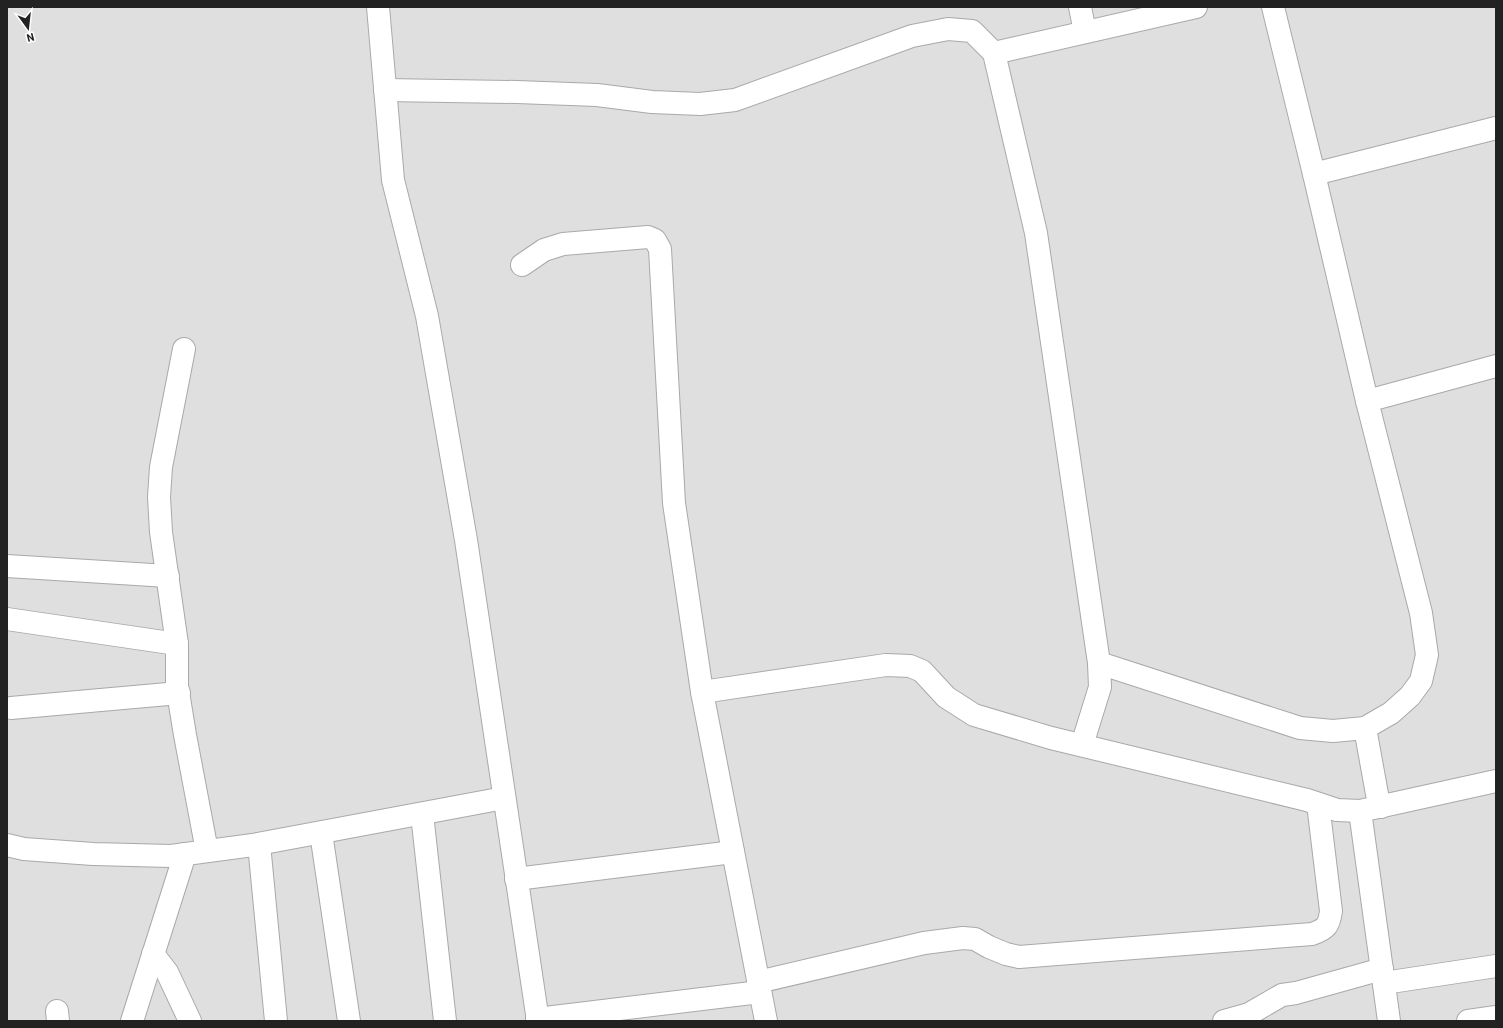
<svg xmlns="http://www.w3.org/2000/svg" width="1503" height="1028" font-family="Barlow,sans-serif">
<style>
.residential{fill:#e0dfdf}
.lines{fill:none;stroke-linecap:round;stroke-linejoin:round}
.minor-casing{stroke:#a9a9a9;stroke-width:24}
.minor{stroke:#fff;stroke-width:22}
</style>
<rect width="100%" height="100%" fill="#f2efe9"/>
<rect class="residential" x="7" y="7" width="1489" height="1014"/>
<g class="lines">
<g class="minor-casing">
<g id="minor">
<path d="M378,7L393,180L427,316L466,540L538,1021"/>
<path d="M1080,7L1085,32"/>
<path d="M994,53L1196,7"/>
<path d="M385,90L517,92L597,95L652,102L700,104L735,100L912,36L948,29L972,31L994,53L1036,233L1099,663L1100,687L1082,745"/>
<path d="M1314,174L1496,128"/>
<path d="M522,265L544,250L563,244L648,237L655,240L660,249L674,503L702,692L766,1021"/>
<path d="M184,349L161,467L159,497L161,532L177,644V686L185,735L207,851"/>
<path d="M1367,401L1496,366"/>
<path d="M7,566L168,576"/>
<path d="M7,619L177,644"/>
<path d="M1099,663L1300,728L1333,731L1365,728L1391,713L1410,696L1421,681L1427,655L1421,613L1367,401L1314,174L1273,7"/>
<path d="M702,692L886,665L910,666L922,671L946,697L974,715L1051,738L1307,800L1337,810L1360,811L1496,781"/>
<path d="M11,708L179,693"/>
<path d="M1365,728L1377,794L1381,807"/>
<path d="M1360,811L1389,1021"/>
<path d="M422,814L445,1021"/>
<path d="M321,833L349,1021"/>
<path d="M259,844L276,1021"/>
<path d="M7,845L24,849L93,854L171,856L253,845L504,798"/>
<path d="M516,879L733,852"/>
<path d="M153,954L167,972L190,1021"/>
<path d="M758,982L924,943L963,938L975,939L989,947L1006,954L1019,957L1312,934C1326,929 1329,926 1331,911L1318,804"/>
<path d="M1384,983L1496,966"/>
<path d="M57,1011L58,1021"/>
<path d="M537,1019L760,992"/>
<path d="M132,1021L185,854"/>
<path d="M1224,1021L1249,1014L1282,995L1296,993L1382,969"/>
<path d="M1468,1021L1496,1017"/>
</g>
</g>
<use href="#minor" class="minor"/>
</g>
<rect width="1503" height="1028" fill="none" stroke="#222222" stroke-width="16"/>
<g transform="translate(28 28) rotate(165)" stroke="#ffffff" stroke-width="3" paint-order="stroke">
<path d="M0-3L7 15L0 10L-7 15Z" fill="#222222"/>
<text y="-6" font-size="11" font-weight="bold" text-anchor="middle" fill="#222222">N</text>
</g>
</svg>
